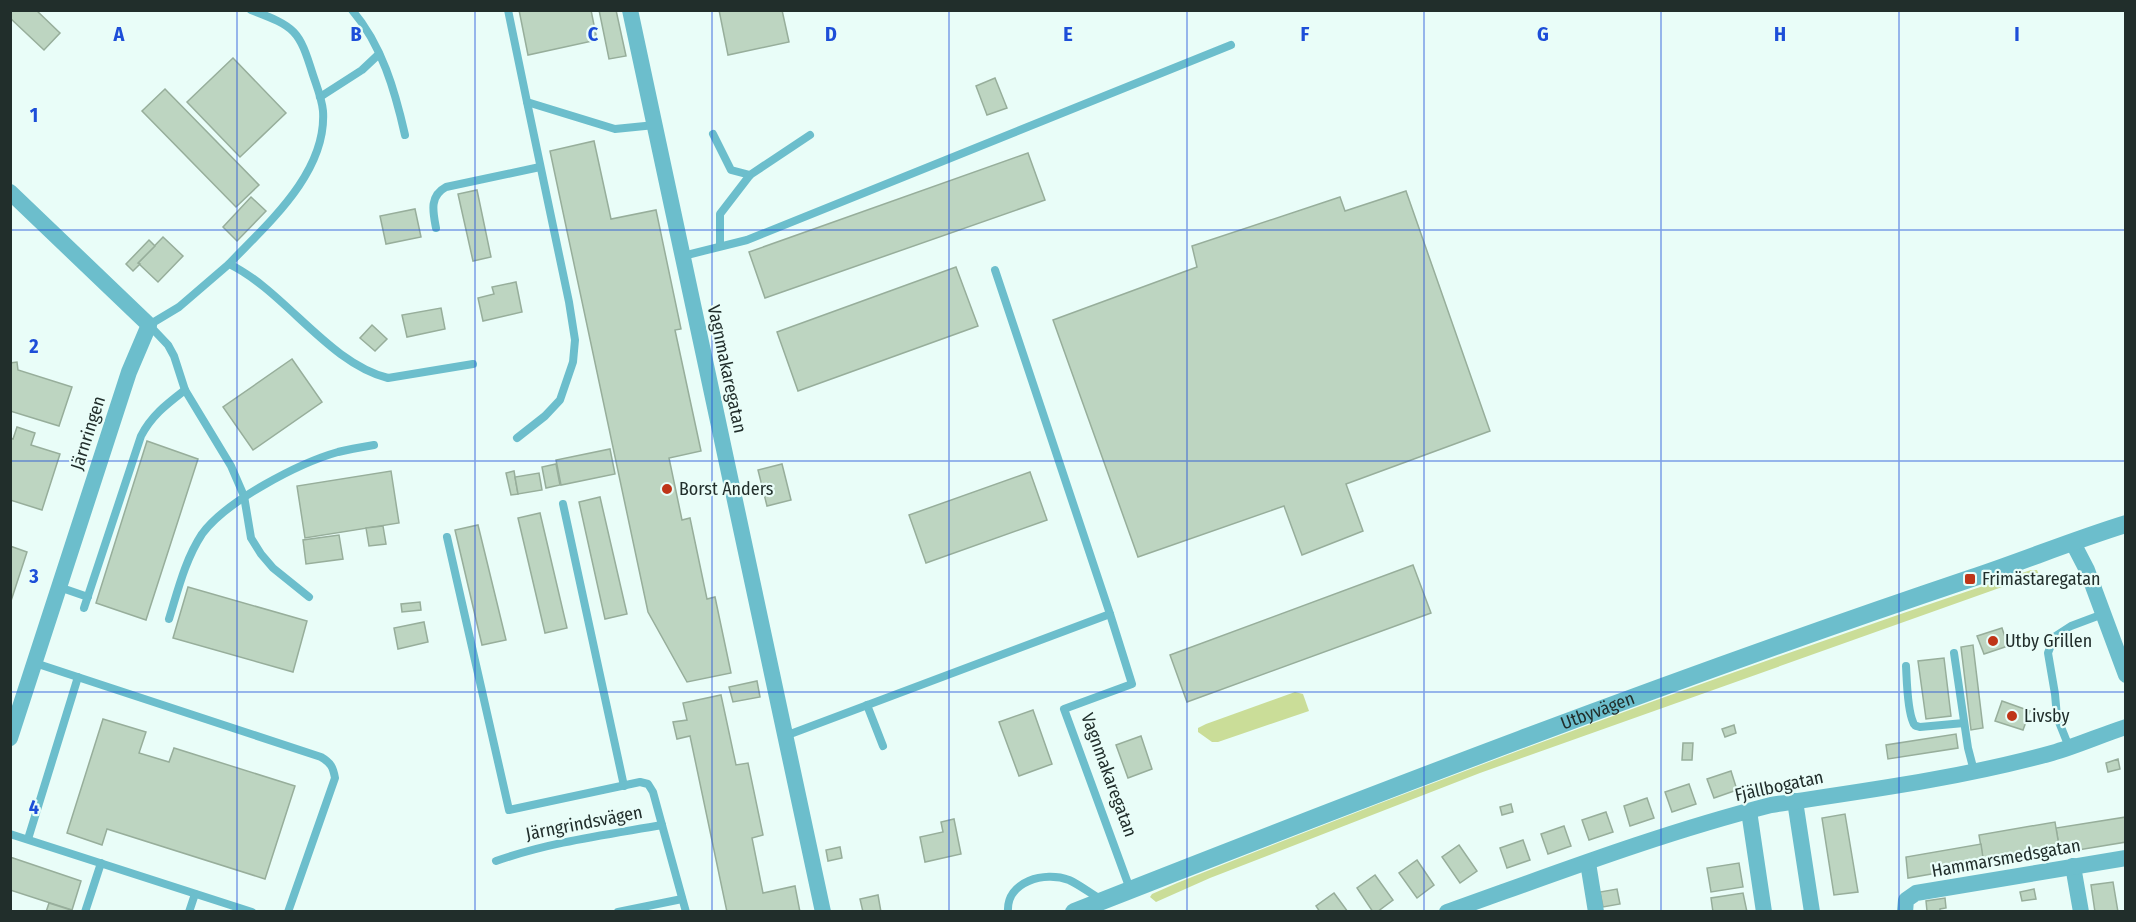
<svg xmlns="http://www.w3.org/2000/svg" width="2136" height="922" font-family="'Fira Sans Condensed',sans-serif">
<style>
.green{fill:#cadd98}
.building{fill:#bdd5c1;stroke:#97ae9b;stroke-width:1.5}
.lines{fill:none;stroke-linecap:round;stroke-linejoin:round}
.service{stroke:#6cbecc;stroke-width:8}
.minor{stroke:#6cbecc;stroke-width:16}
.tertiary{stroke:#6cbecc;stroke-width:18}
.grid{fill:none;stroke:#1d4ed8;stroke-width:1.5;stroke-opacity:0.55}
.poi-dot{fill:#bf3518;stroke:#e9fdf8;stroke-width:2}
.labels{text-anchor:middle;stroke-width:4.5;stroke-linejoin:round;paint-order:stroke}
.street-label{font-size:18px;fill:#212e2b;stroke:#e9fdf8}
.poi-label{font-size:18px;fill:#212e2b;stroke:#e9fdf8;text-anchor:start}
.grid-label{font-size:20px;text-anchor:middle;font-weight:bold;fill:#1d4ed8;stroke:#e9fdf8;stroke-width:4.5;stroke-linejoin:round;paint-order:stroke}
</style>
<rect width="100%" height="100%" fill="#e9fdf8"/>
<g class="green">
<path d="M2031,570H2037L2040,577L2019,581L1480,773L1210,878L1156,902L1150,897L1152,894L1177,883C1459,770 1743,666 2031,570Z"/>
<path d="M1295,692L1303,694L1309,711L1218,742H1212L1198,732V728L1206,724Z"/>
</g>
<g class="building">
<path d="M11,10H36L60,33L44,50L10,18Z"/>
<path d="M519,10H591L597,40L528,55Z"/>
<path d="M599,10H616L626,56L609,59Z"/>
<path d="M719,10H782L789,42L728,55Z"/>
<path d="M233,58L286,113L240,157L187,102Z"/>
<path d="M995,78L1007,108L987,115L976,86Z"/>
<path d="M165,89L259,185L236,207L142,111Z"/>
<path d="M594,141L611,219L656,210L681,329L675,330L701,451L669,458L682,520L690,518L707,599L715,597L731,673L687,682L648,612L550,151Z"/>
<path d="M1028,153L1045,200L765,298L749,252Z"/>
<path d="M477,190L491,257L473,261L458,194Z"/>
<path d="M1406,191L1490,431L1346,484L1363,531L1302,555L1284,506L1138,557L1053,320L1197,267L1192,246L1340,197L1345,211Z"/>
<path d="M251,197L266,211L237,241L223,227Z"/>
<path d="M415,209L421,237L386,244L380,216Z"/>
<path d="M163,237L183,256L158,282L138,263Z"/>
<path d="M149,240L155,246L138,263L140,264L133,271L126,264Z"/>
<path d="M956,267L978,326L798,391L777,332Z"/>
<path d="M516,282L522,312L483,321L478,298L494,294L492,287Z"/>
<path d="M441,308L445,329L407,337L402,315Z"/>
<path d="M372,325L387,339L375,351L360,338Z"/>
<path d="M292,359L322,402L253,450L223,407Z"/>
<path d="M17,362L18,370L72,387L59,426L10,411V363Z"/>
<path d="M17,427L35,433L31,445L60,454L42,510L10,500V438L13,439Z"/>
<path d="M147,441L198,459L146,620L96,603Z"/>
<path d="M610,449L615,474L561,485L556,460Z"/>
<path d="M556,464L560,485L546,488L542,467Z"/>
<path d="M782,464L791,500L767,506L758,470Z"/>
<path d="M391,471L399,523L305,538L297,486Z"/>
<path d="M514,471L518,494L511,495L506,473Z"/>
<path d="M1030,472L1047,520L926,563L909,515Z"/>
<path d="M539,473L542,490L518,494L515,477Z"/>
<path d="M600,497L627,614L605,619L579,502Z"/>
<path d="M540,513L567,628L545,633L518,518Z"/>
<path d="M478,525L506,640L482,645L455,530Z"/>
<path d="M383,526L386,544L369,546L366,528Z"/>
<path d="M339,535L343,559L306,564L303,540Z"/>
<path d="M10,546L27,552L10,604Z"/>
<path d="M1413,565L1431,613L1187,702L1170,655Z"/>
<path d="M188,587L307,621L293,672L173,638Z"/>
<path d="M420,602L421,610L402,612L401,604Z"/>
<path d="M424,622L428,642L398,649L394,628Z"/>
<path d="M2002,628L2008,646L1984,654L1977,636Z"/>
<path d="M1973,645L1983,728L1971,730L1961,647Z"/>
<path d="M1944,658L1951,716L1926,719L1918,661Z"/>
<path d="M757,681L760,697L733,702L729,687Z"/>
<path d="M721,695L736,765L748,763L763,835L752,838L763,893L795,886L800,912H727L690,736L677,739L673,722L687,720L683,703Z"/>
<path d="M2002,701L2030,711L2023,730L1995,721Z"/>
<path d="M1033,710L1052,764L1019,776L999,722Z"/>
<path d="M103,719L146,732L139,753L169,762L174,748L295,786L265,879L107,829L102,845L67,833Z"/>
<path d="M1734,725L1736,733L1725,737L1722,729Z"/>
<path d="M1956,734L1958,748L1888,759L1886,745Z"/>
<path d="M1141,736L1152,769L1128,778L1116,745Z"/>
<path d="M1683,743H1693L1692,760H1682Z"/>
<path d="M2118,759L2120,769L2108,772L2106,763Z"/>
<path d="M1731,771L1737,790L1714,798L1707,779Z"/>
<path d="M1689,784L1696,804L1672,812L1665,792Z"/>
<path d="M1647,798L1654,818L1630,826L1624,806Z"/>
<path d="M1511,804L1513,812L1502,815L1500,807Z"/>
<path d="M1606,812L1613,832L1589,840L1582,820Z"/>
<path d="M1845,814L1858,892L1834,895L1822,818Z"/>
<path d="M2126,817V842L2060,853L2056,828Z"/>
<path d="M954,819L961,854L925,862L920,837L943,832L941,822Z"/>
<path d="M2055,822L2059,846L1983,859L1979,835Z"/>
<path d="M1564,826L1571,846L1548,854L1541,834Z"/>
<path d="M1523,840L1530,860L1507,868L1500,848Z"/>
<path d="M1981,844L1984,865L1908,878L1906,857Z"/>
<path d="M1459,845L1477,871L1460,883L1442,857Z"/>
<path d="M840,847L842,858L828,861L826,850Z"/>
<path d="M10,857L81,881L72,910L10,890Z"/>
<path d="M1417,860L1434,885L1417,898L1399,873Z"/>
<path d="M1739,863L1743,887L1711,892L1707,868Z"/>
<path d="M1375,875L1393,900L1377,912H1373L1357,888Z"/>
<path d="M2113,882L2118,912H2095L2091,885Z"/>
<path d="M1617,889L1620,904L1603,907L1600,892Z"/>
<path d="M2034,889L2036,899L2022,901L2020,892Z"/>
<path d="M1334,893L1348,912H1320L1316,906Z"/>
<path d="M1743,893L1747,912H1713L1711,898Z"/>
<path d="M878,895L881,912H863L860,899Z"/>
<path d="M1945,898L1946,908L1940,909V912H1922L1927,911L1926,901Z"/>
<path d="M49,903L74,911L73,912H46Z"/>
</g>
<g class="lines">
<g class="service">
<path d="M352,10C382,45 395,91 405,135"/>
<path d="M508,10L527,102L615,129L655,125"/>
<path d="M320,97L362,70L379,54"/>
<path d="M713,134L731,170L750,175"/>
<path d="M436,228C433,212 429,196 446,187L540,167"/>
<path d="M720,246V214L750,175L810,135"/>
<path d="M683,256L747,240L1231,45"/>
<path d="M229,264C267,224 327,173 323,111C322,99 317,87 313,75C299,30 296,27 251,10"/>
<path d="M995,270L1110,614"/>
<path d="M517,438L545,416L560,400L573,362L575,340L569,302L527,102"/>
<path d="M563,504L624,786"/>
<path d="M447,537L509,810L640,782L648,784L653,792L662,825"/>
<path d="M59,587L88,597"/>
<path d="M309,597L273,568L261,554L251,538L244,496L231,466L185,390L174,356L168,345L149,325L179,307L229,264C285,291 328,363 388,378L473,364"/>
<path d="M84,608L141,436C152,415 167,404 185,390"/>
<path d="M169,619C178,590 185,560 202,534C226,501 299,463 338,452C350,449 362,447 374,445"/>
<path d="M1954,653L1968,748L1974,771"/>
<path d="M35,663L321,757C331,763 333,767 335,778L288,912"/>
<path d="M1906,666C1907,682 1907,708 1913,722C1914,726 1916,726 1920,727L1964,723"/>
<path d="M867,705L883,746"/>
<path d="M785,736L1110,614L1132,684L1064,709L1130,889"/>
<path d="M2069,747L2057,717L2055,694L2048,653L2054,637L2071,626L2103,614"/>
<path d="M10,834L252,912"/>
<path d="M28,839L78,677"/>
<path d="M496,861C550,842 605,835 662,825L686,912"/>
<path d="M85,912L101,863"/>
<path d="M189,912L195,894"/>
<path d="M618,912L682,899"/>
<path d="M1008,912C1006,881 1045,871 1069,880C1080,885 1091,894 1102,900"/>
</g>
<g class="minor">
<path d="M630,10L823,912"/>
<path d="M10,192L149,325L129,372L10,738"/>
<path d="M2073,543L2087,570L2126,675"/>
<path d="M1795,801L1812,912"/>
<path d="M1749,811L1764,912"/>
<path d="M1588,863L1596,912"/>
<path d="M2073,866L2081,912"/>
<path d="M1447,912C1554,874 1661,833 1771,805C1864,791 1962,778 2052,753C2077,746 2101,735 2126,727"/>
<path d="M1905,912L1906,900L1916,893L2126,858"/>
</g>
<path class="tertiary" id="s1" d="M1074,912C1371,795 1669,680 1972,578C2023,561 2074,540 2126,524"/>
</g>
<path class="grid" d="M237,10V912M475,10V912M712,10V912M949,10V912M1187,10V912M1424,10V912M1661,10V912M1899,10V912M10,230H2126M10,461H2126M10,692H2126"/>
<g class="poi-dot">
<circle cx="667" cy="489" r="6"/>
<rect x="1964" y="573" width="12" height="12" rx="3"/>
<circle cx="1993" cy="641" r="6"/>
<circle cx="2012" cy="716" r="6"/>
</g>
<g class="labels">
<g class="street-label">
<text transform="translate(727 369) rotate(78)" y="6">Vagnmakaregatan</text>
<text transform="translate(88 433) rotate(-72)" y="6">Järnringen</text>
<text dy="6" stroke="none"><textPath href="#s1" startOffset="561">Utbyvägen</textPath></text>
<text transform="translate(1109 775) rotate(70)" y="6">Vagnmakaregatan</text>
<text transform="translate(1779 786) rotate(-12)" y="6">Fjällbogatan</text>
<text transform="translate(584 823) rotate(-11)" y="6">Järngrindsvägen</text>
<text transform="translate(2006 858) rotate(-10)" y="6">Hammarsmedsgatan</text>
</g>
<g class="poi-label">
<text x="679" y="495">Borst Anders</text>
<text x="1982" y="585">Frimästaregatan</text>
<text x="2005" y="647">Utby Grillen</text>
<text x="2024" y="722">Livsby</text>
</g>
</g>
<g class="grid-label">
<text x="119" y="41">A</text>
<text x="356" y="41">B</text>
<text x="593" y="41">C</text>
<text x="831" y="41">D</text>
<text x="1068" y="41">E</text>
<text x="1305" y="41">F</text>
<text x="1543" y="41">G</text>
<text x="1780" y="41">H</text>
<text x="2017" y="41">I</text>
<text x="34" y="122">1</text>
<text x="34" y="353">2</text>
<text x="34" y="583">3</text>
<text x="34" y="814">4</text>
</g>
<rect width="2136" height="922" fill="none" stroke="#212e2b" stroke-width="24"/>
</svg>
